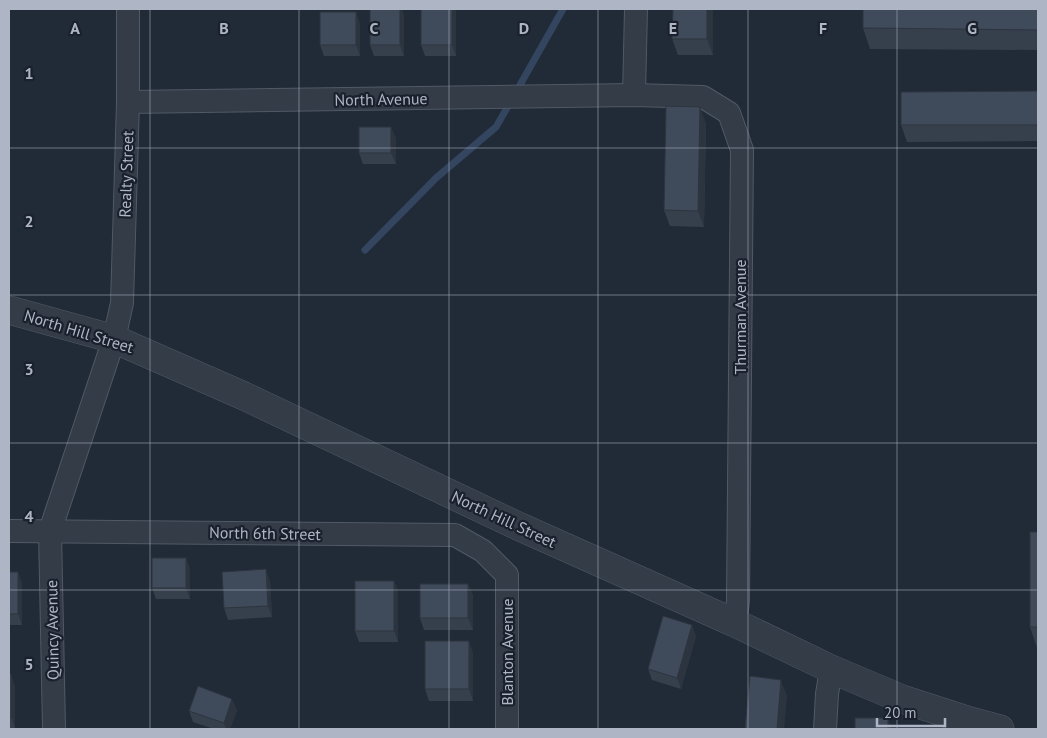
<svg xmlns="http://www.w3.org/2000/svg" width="1047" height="738" font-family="'PT Sans',sans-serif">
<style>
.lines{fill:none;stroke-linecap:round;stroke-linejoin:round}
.stream{stroke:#34455f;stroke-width:7}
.minor-casing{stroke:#515966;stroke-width:24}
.tertiary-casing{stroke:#515966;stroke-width:29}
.minor{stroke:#343c48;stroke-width:22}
.tertiary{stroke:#343c48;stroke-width:28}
.wall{fill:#36404d}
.shaded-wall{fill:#2c343f}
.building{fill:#3f4a5a;stroke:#2c343f}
.grid{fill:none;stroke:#aeb6c5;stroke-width:1;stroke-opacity:0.55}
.labels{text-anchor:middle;stroke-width:4.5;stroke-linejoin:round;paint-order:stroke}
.street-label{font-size:16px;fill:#aeb6c5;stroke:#1a212c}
.grid-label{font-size:16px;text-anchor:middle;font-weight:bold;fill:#aeb6c5;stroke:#1a212c;stroke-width:4.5;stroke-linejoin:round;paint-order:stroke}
</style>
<rect width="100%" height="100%" fill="#212a37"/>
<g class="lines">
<g class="stream">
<path d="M516,92L563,9"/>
<path d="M365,250L436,178L496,127L511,101"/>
</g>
<g class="minor-casing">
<g id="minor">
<path d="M634,95L636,9"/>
<path d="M128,102L634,95L703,97L729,113L742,150L738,601L735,623"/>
<path d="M9,531L455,535L483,551L507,575V729"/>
<path d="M54,729L50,531L114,339L122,303L128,102V9"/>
<path d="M825,729L827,694L831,669"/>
</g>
</g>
<g class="tertiary-casing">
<path id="tertiary" d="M9,310L114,339L244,396L518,526L735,623L831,669L902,699L970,721L1000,729"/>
</g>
<use href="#minor" class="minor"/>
<use href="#tertiary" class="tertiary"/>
</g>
<g class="wall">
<path d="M456,9V56H425L421,45Z"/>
<path d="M673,9H713V55H678L672,39Z"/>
<path d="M1038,9V50L870,49L863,28Z"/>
<path d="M404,15V56H374L370,45Z"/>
<path d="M360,23V56H324L320,45Z"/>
<path d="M1038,91V141L907,142L901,125Z"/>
<path d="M706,123L704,227L670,226L664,210Z"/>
<path d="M396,138V164H363L359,153Z"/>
<path d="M1038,532V648H1037L1030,627Z"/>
<path d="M186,558L190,569V599H156L152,588Z"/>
<path d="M9,572L22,583V625H9Z"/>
<path d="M270,581L272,617L228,620L224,608Z"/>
<path d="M394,581L398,592V642H359L355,631Z"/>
<path d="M468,584L473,595V630H424L420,618Z"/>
<path d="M696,636L681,689L652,680L648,669Z"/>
<path d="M473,652V701H429L425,689Z"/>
<path d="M9,674L15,686V728H9Z"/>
<path d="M237,710L230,729H214L193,722L189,711Z"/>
</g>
<g class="shaded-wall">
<path d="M400,9H402L404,15V56L400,45Z"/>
<path d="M452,9H456V56L452,45Z"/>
<path d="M707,9H713V55L707,39Z"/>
<path d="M356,12L360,23V56L356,45Z"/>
<path d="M700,107L706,123L704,227L698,211Z"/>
<path d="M391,127L396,138V164L391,153Z"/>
<path d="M186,558L190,569V599L186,588Z"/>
<path d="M266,569L270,581L272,617L268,606Z"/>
<path d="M18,572L22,583V625L18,614Z"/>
<path d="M394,581L398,592V642L394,631Z"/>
<path d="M468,584L473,595V630L468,618Z"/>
<path d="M692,625L696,636L681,689L677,678Z"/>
<path d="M469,641L473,652V701L469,689Z"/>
<path d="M11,674L15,686V728L11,717Z"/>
<path d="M781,680L787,696L784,729H777Z"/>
<path d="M232,699L237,710L230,729H226L224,723Z"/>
<path d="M888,718L892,729H888Z"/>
</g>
<g class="building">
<rect x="370" y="9" width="30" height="36"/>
<rect x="421" y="9" width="31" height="36"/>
<path d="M673,9H707V39H672Z"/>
<path d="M863,9H1038V30L863,28Z"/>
<rect x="320" y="12" width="36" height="33"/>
<path d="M1038,91V125H901V92Z"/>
<path d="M666,106L700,107L698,211L664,210Z"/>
<rect x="359" y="127" width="32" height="26"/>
<rect x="1030" y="532" width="8" height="95"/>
<rect x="152" y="558" width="34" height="30"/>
<path d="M266,569L268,606L224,608L222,572Z"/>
<rect x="9" y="572" width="9" height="42"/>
<rect x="355" y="581" width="39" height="50"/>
<rect x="420" y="584" width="48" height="34"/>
<path d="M663,616L692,625L677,678L648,669Z"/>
<rect x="425" y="641" width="44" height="48"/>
<rect x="9" y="674" width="2" height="43"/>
<path d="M750,676L781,680L777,729H745Z"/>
<path d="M198,686L232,699L224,723L189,711Z"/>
<rect x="855" y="718" width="33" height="11"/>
</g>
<path class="grid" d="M150,9V729M299,9V729M449,9V729M598,9V729M748,9V729M897,9V729M9,148H1038M9,295H1038M9,443H1038M9,590H1038"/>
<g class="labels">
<g class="street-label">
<text transform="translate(381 99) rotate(-1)" y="6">North Avenue</text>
<text transform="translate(126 174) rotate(-88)" y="6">Realty Street</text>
<text transform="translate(740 317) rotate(-90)" y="6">Thurman Avenue</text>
<text transform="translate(79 331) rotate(17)" y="6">North Hill Street</text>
<text transform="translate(504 519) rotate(25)" y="6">North Hill Street</text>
<text transform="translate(265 533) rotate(1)" y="6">North 6th Street</text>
<text transform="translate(52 630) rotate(-91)" y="6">Quincy Avenue</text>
<text transform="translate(507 652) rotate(-90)" y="6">Blanton Avenue</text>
</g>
</g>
<g class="grid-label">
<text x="75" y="34">A</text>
<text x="224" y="34">B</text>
<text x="374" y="34">C</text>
<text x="524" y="34">D</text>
<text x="673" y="34">E</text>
<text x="823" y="34">F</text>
<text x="972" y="34">G</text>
<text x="29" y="79">1</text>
<text x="29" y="227">2</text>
<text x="29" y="375">3</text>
<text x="29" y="522">4</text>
<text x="29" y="670">5</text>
</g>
<rect width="1047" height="738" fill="none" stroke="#aeb6c5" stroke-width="20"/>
<path d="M877 718v8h68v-8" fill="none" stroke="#aeb6c5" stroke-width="2.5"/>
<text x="884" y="718" font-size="15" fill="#aeb6c5" stroke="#1a212c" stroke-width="4" paint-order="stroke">20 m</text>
</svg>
